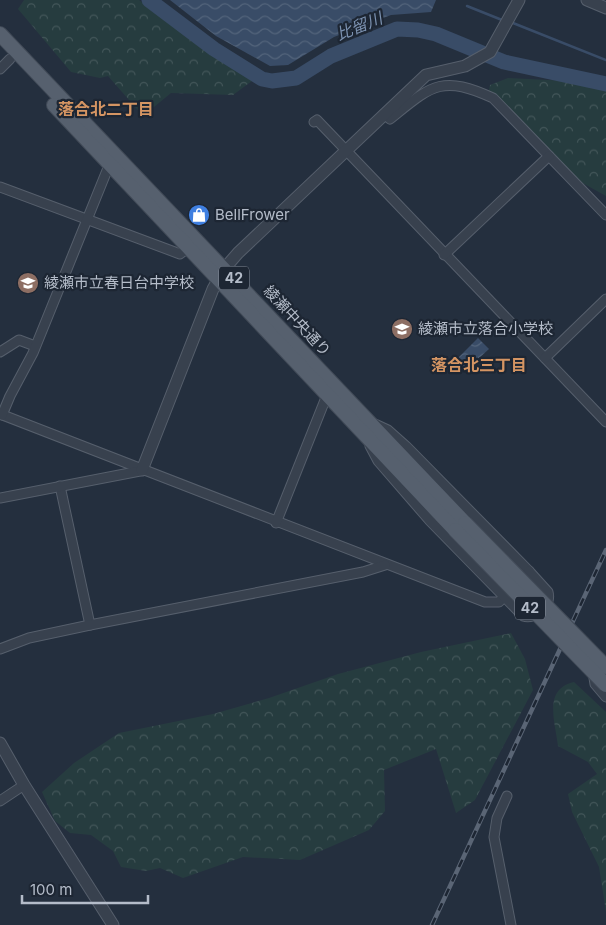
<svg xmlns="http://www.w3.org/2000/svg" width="606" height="925" font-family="Inter,'Noto Sans JP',sans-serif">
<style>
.forest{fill:url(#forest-crowns)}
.water{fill:url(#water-waves)}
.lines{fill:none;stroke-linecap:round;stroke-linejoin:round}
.stream{stroke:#394c67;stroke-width:2.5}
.river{stroke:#394c67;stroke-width:15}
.minor-casing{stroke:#565f6c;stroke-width:11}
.tertiary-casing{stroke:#565f6c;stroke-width:13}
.primary-casing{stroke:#414a57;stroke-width:16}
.minor{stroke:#38414e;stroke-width:9}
.tertiary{stroke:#38414e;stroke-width:11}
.primary{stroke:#56606e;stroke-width:14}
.rail-casing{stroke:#5a6575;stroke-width:4.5}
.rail{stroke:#1d2633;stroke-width:2.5;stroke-dasharray:8;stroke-linecap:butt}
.primary-bridge-casing{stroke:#414a57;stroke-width:16;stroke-linecap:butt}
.primary-bridge{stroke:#56606e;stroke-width:14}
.labels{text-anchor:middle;stroke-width:4.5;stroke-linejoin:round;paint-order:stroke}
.shield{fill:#1d2633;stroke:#878f9c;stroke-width:1}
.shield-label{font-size:14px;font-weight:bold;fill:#b4bcc9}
.poi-label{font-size:15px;fill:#b4bcc9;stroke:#1d2633;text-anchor:start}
.street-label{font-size:15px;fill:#b4bcc9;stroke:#1d2633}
.water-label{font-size:16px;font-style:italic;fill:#7c92b1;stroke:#1d2633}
.neighbourhood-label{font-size:16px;font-weight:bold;fill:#d59563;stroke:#1d2633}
</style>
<defs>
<pattern id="forest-crowns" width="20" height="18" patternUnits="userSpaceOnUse" patternTransform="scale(1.25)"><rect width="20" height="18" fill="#263c3f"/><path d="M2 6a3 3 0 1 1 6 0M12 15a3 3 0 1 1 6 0" fill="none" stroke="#435659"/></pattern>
<pattern id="water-waves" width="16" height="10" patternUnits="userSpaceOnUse" patternTransform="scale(1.25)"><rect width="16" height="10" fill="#394c67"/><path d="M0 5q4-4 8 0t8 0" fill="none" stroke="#53647b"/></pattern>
</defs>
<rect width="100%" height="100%" fill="#242f3e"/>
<g class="forest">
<path d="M24,0H139L252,81L233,95L171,93L143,116L108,76L100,78L71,72L18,9Z"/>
<path d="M508,78L569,81L606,89V196L570,176L488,95L490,85Z"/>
<path d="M511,633L525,659L533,690L475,800L456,813L436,749L384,770L385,811L369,830L300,860L243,857L183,878L160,868L146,871L121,867L113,851L91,835L70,833L55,821L42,792L74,763L119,733L213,714L269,698L338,674L421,652Z"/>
<path d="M574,682L606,712V912L599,867L572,812L568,794L597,774L588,762L558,746C555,721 543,689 574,682Z"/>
</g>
<g class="water">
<path d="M170,0H436L431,12L391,15L334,37L288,65L270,66L216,36Z"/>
<path d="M478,338L489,349L466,370L456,360Z"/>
</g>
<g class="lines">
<g class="stream">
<path d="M467,6L502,20"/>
<path d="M513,23L606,60"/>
</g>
<path class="river" d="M149,0L214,49L262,79L272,81L296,78L331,56L397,29L418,30L436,34L504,62L606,84"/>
<g class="minor-casing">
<g id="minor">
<path d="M0,69L10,59"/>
<path d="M384,114L390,119C431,86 441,74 493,98L606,215"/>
<path d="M314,122L317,120L606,422"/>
<path d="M0,187L180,254L189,247"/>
<path d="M444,255L549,156"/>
<path d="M0,352L19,340L35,346"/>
<path d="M545,358L606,299"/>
<path d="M0,414L485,602H499L529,571L406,446L388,430L375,424"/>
<path d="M2,415L10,396L33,353L110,163"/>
<path d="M370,446L378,461L430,521L523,616C536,620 552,606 548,592L529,571"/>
<path d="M60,486L90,625"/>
<path d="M0,498L140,471"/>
<path d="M276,523L327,395"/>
<path d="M0,649L29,638L90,625L363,572L385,565"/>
<path d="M593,672L595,684L606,697"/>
<path d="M507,796L497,818L494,837L511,925"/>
<path d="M0,801L24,785"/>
</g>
</g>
<g class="tertiary-casing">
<g id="tertiary">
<path d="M587,0L606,8"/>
<path d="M142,470L213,289L225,268L238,253L426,75L465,66L490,52L519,0"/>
<path d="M0,743L24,785L113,925"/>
</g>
</g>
<g class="primary-casing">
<g id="primary">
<path d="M0,34L465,523"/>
<path d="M54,105L455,530"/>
</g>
</g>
<use href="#minor" class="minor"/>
<use href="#tertiary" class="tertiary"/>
<use href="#primary" class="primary"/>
<g class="rail-casing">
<path id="rail" d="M432,925L606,550"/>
</g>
<use href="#rail" class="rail"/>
<g class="primary-bridge-casing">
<g id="primary-bridge">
<path d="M465,523L606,667"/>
<path d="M455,530L606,685"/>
</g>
</g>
<use href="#primary-bridge" class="primary-bridge"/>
</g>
<defs>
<g id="shop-disc" transform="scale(1.125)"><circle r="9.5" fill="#3f7fe0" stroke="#1d2633"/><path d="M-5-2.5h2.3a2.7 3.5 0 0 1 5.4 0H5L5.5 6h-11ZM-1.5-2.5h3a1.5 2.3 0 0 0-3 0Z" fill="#fff"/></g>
<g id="school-disc" transform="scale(1.125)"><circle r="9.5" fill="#8d6e63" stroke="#1d2633"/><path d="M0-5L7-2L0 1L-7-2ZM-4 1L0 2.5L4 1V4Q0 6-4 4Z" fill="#fff"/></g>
</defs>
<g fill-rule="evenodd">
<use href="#shop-disc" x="199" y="215"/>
<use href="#school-disc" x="28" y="283"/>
<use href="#school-disc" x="402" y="329"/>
</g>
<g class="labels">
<g class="shield">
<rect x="219" y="266.5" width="30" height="23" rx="4"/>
<rect x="515" y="596.5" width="30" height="23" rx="4"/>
</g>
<g class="shield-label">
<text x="234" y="283">42</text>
<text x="530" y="613">42</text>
</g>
<g class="poi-label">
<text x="215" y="220">BellFrower</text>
<text x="44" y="288">綾瀬市立春日台中学校</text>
<text x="418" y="334">綾瀬市立落合小学校</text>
</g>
<g class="street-label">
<text transform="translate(297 321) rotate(47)" y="5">綾瀬中央通り</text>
</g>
<g class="water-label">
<text transform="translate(359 26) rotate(-22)" y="6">比留川</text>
</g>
<g class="neighbourhood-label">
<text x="106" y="115">落合北二丁目</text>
<text x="479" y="371">落合北三丁目</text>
</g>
</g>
<path d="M22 895v8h126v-8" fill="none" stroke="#b4bcc9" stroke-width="2.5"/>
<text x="30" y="895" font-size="15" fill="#b4bcc9" stroke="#1d2633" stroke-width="4" paint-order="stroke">100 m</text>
</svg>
